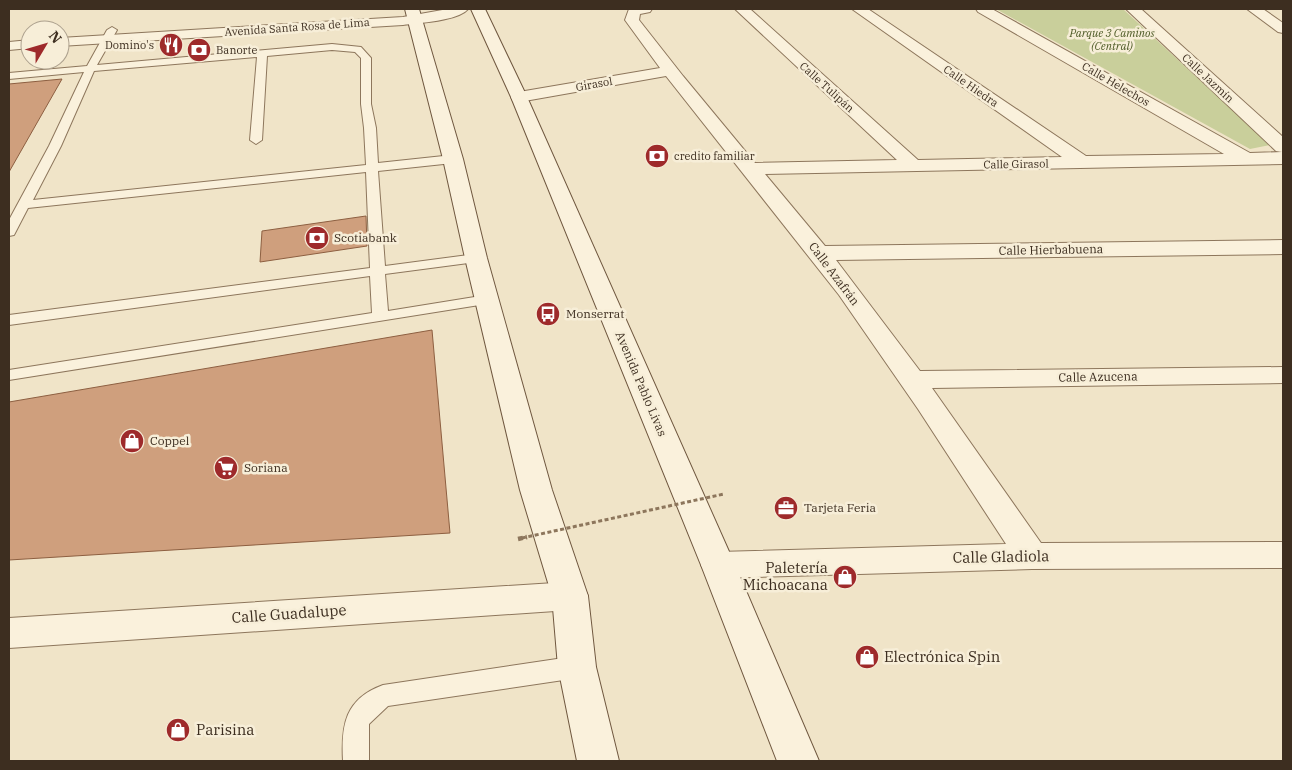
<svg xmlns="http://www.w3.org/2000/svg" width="1292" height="770" font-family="'IBM Plex Serif',serif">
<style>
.green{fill:#c9cf9b}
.building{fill:#cf9f7d;stroke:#8d5f41}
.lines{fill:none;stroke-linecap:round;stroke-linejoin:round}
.service-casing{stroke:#8d765c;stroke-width:2}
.minor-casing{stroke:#8d765c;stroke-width:2}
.tertiary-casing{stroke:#8d765c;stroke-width:2}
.secondary-casing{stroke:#6f573f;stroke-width:2}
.service{fill:#faf1dc;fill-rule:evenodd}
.minor{fill:#faf1dc;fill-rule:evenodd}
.tertiary{fill:#faf1dc;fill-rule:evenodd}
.secondary{fill:#faf1dc;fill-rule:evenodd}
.path-bridge-far1{stroke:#8d765c;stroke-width:3;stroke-dasharray:4 2.5;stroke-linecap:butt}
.path-bridge{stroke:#8d765c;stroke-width:4.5;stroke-dasharray:5 3;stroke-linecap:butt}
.labels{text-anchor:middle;stroke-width:5;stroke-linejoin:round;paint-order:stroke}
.far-street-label{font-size:11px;fill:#3d2e20;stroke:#f7eed8}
.far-park-label{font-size:11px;font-style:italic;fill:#4d5a26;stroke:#f7eed8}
.far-poi-label{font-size:11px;fill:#3d2e20;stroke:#f7eed8;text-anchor:start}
.poi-label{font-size:12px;fill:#3d2e20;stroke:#f7eed8;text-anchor:start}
.street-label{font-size:12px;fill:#3d2e20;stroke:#f7eed8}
.near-street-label{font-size:15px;fill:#3d2e20;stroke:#f7eed8}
.near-poi-label{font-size:15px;fill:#3d2e20;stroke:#f7eed8;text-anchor:start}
</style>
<rect width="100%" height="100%" fill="#f0e4c8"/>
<path class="green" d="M996,9H1123L1270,145L1250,149Z"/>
<g class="building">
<path d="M62,79L9,172V84Z"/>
<path d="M366,216L367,246L260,262L262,231Z"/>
<path d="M432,330L450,533L9,560V402Z"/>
</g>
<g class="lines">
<g class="service-casing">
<g id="service">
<path d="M112,27L117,30L97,65L332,44L361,47L371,58V104L376,128L378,163L453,155L459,159L453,163L378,171L385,266L476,254L481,255L483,258L481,261L476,262L385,274L388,311L487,295L492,297L495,300L492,303L9,380V370L372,313L370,276L9,325V315L370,268L366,172L28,208L14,235L9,236V220L49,146L84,72L9,79V73L87,66L107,30ZM332,50L355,52L361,58V104L364,128L366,165L33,200L61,146L94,71L257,57L250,140L256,144L262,140L267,56Z"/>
<path d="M577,656L586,660L589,667L586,674L577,678L388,706L369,724V761H343C341,725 345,699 383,685Z"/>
</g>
</g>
<g class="minor-casing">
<g id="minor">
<path d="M629,9H652L650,12L640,14L639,20L683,76L755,163L897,160L735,9H750L918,160L1062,157L852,9H868L1086,156L1224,154L978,12L976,9H992L1250,153L1282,152L1276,151L1126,9H1141L1283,137V164L765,174L825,246L1283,240V254L836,260L920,371L1283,367V383L932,388L1041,543L1283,542V568L1032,569L718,578L706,574L701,565L706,556L718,552L1006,544L918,409L839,295L666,76L519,102L513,101L511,97L513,93L519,92L660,68L625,20Z"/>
<path d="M1247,9H1263L1283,23V33L1278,32Z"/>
<path d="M570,582L583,586L588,596L583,606L570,610L9,648V618Z"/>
</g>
</g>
<g class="tertiary-casing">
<g id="tertiary">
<path d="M448,9H468C458,21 418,23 403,25L60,46V38L403,17Z"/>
<path d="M30,40V48L9,50V42Z"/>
</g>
</g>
<g class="secondary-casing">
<g id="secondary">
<path d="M405,9H419L463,159L487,258L552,490L588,596L596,667L619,761H577L558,667L552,596L520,490L465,258L443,159Z"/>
<path d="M471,9H485L527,97L735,565L819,761H777L701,565L511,97Z"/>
</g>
</g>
<use href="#service" class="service"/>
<use href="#minor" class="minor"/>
<use href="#tertiary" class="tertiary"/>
<use href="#secondary" class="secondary"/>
<path class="path-bridge-far1" d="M522,538L724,494"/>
<path class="path-bridge" d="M518,539L527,537"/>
</g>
<defs>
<g id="restaurant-disc" transform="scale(1.25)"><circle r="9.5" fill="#9e2a2b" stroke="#f7eed8"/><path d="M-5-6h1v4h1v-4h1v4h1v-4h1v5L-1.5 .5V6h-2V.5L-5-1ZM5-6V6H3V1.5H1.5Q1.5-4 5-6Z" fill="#fff"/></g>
<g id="bank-disc" transform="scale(1.25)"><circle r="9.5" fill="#9e2a2b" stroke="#f7eed8"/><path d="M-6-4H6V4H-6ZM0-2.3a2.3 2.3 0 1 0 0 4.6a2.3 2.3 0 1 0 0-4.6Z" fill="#fff"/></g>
<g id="bus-disc" transform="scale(1.25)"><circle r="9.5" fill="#9e2a2b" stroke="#f7eed8"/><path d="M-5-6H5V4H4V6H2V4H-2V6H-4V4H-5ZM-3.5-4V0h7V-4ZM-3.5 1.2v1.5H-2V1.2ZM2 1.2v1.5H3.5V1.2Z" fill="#fff"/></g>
<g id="shop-disc" transform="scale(1.25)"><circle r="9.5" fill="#9e2a2b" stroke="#f7eed8"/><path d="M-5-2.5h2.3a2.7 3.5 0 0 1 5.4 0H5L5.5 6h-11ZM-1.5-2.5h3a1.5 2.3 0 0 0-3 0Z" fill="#fff"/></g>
<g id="supermarket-disc" transform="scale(1.25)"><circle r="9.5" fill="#9e2a2b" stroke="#f7eed8"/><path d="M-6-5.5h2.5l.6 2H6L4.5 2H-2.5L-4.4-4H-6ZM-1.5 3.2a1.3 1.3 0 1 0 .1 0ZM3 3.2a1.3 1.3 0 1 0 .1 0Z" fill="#fff"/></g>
<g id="office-disc" transform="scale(1.25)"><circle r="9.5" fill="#9e2a2b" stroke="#f7eed8"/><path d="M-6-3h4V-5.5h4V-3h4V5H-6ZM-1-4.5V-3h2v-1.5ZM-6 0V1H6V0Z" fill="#fff"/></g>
</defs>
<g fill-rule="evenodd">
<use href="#restaurant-disc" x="171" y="45"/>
<use href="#bank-disc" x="199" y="50"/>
<use href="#bank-disc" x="657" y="156"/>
<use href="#bank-disc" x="317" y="238"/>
<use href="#bus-disc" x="548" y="314"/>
<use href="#shop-disc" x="132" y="441"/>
<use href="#supermarket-disc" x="226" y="468"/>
<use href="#office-disc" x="786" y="508"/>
<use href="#shop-disc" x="845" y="577"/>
<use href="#shop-disc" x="867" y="657"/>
<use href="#shop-disc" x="178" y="730"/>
</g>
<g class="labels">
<g class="far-street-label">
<text transform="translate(297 27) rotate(-4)" y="4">Avenida Santa Rosa de Lima</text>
<text transform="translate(1208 78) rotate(43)" y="4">Calle Jazmín</text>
<text transform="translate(594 84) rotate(-10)" y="4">Girasol</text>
<text transform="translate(1116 84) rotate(30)" y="4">Calle Helechos</text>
<text transform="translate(971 86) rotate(35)" y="4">Calle Hiedra</text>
<text transform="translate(827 87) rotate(42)" y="4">Calle Tulipán</text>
<text transform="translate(1016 164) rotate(-1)" y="4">Calle Girasol</text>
</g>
<g class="far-park-label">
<text x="1112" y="37">Parque 3 Caminos<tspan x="1112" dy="13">(Central)</tspan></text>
</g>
<g class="far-poi-label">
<text x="154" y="49" text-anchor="end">Domino's</text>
<text x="216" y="54">Banorte</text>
<text x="674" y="160">credito familiar</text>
</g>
<g class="poi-label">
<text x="334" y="242">Scotiabank</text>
<text x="566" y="318">Monserrat</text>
<text x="150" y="445">Coppel</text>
<text x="244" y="472">Soriana</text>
<text x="804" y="512">Tarjeta Feria</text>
</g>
<g class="street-label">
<text transform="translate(1051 250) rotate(-1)" y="4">Calle Hierbabuena</text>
<text transform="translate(834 274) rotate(53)" y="4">Calle Azafrán</text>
<text transform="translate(1098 377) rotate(-1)" y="4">Calle Azucena</text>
<text transform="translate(641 384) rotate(67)" y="4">Avenida Pablo Livas</text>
</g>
<g class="near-street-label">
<text transform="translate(1001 557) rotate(-1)" y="5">Calle Gladiola</text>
<text transform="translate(289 614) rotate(-4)" y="5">Calle Guadalupe</text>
</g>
<g class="near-poi-label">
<text x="828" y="573" text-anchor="end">Paletería<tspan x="828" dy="17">Michoacana</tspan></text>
<text x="884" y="662">Electrónica Spin</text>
<text x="196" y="735">Parisina</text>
</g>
</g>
<rect width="1292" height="770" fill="none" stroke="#3d2e20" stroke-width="20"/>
<g transform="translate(45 45) rotate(52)"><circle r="24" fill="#f7eed8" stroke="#ada18e"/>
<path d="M0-4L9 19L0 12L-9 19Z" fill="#9e2a2b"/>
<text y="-8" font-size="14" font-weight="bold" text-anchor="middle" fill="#3d2e20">N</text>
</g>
</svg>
